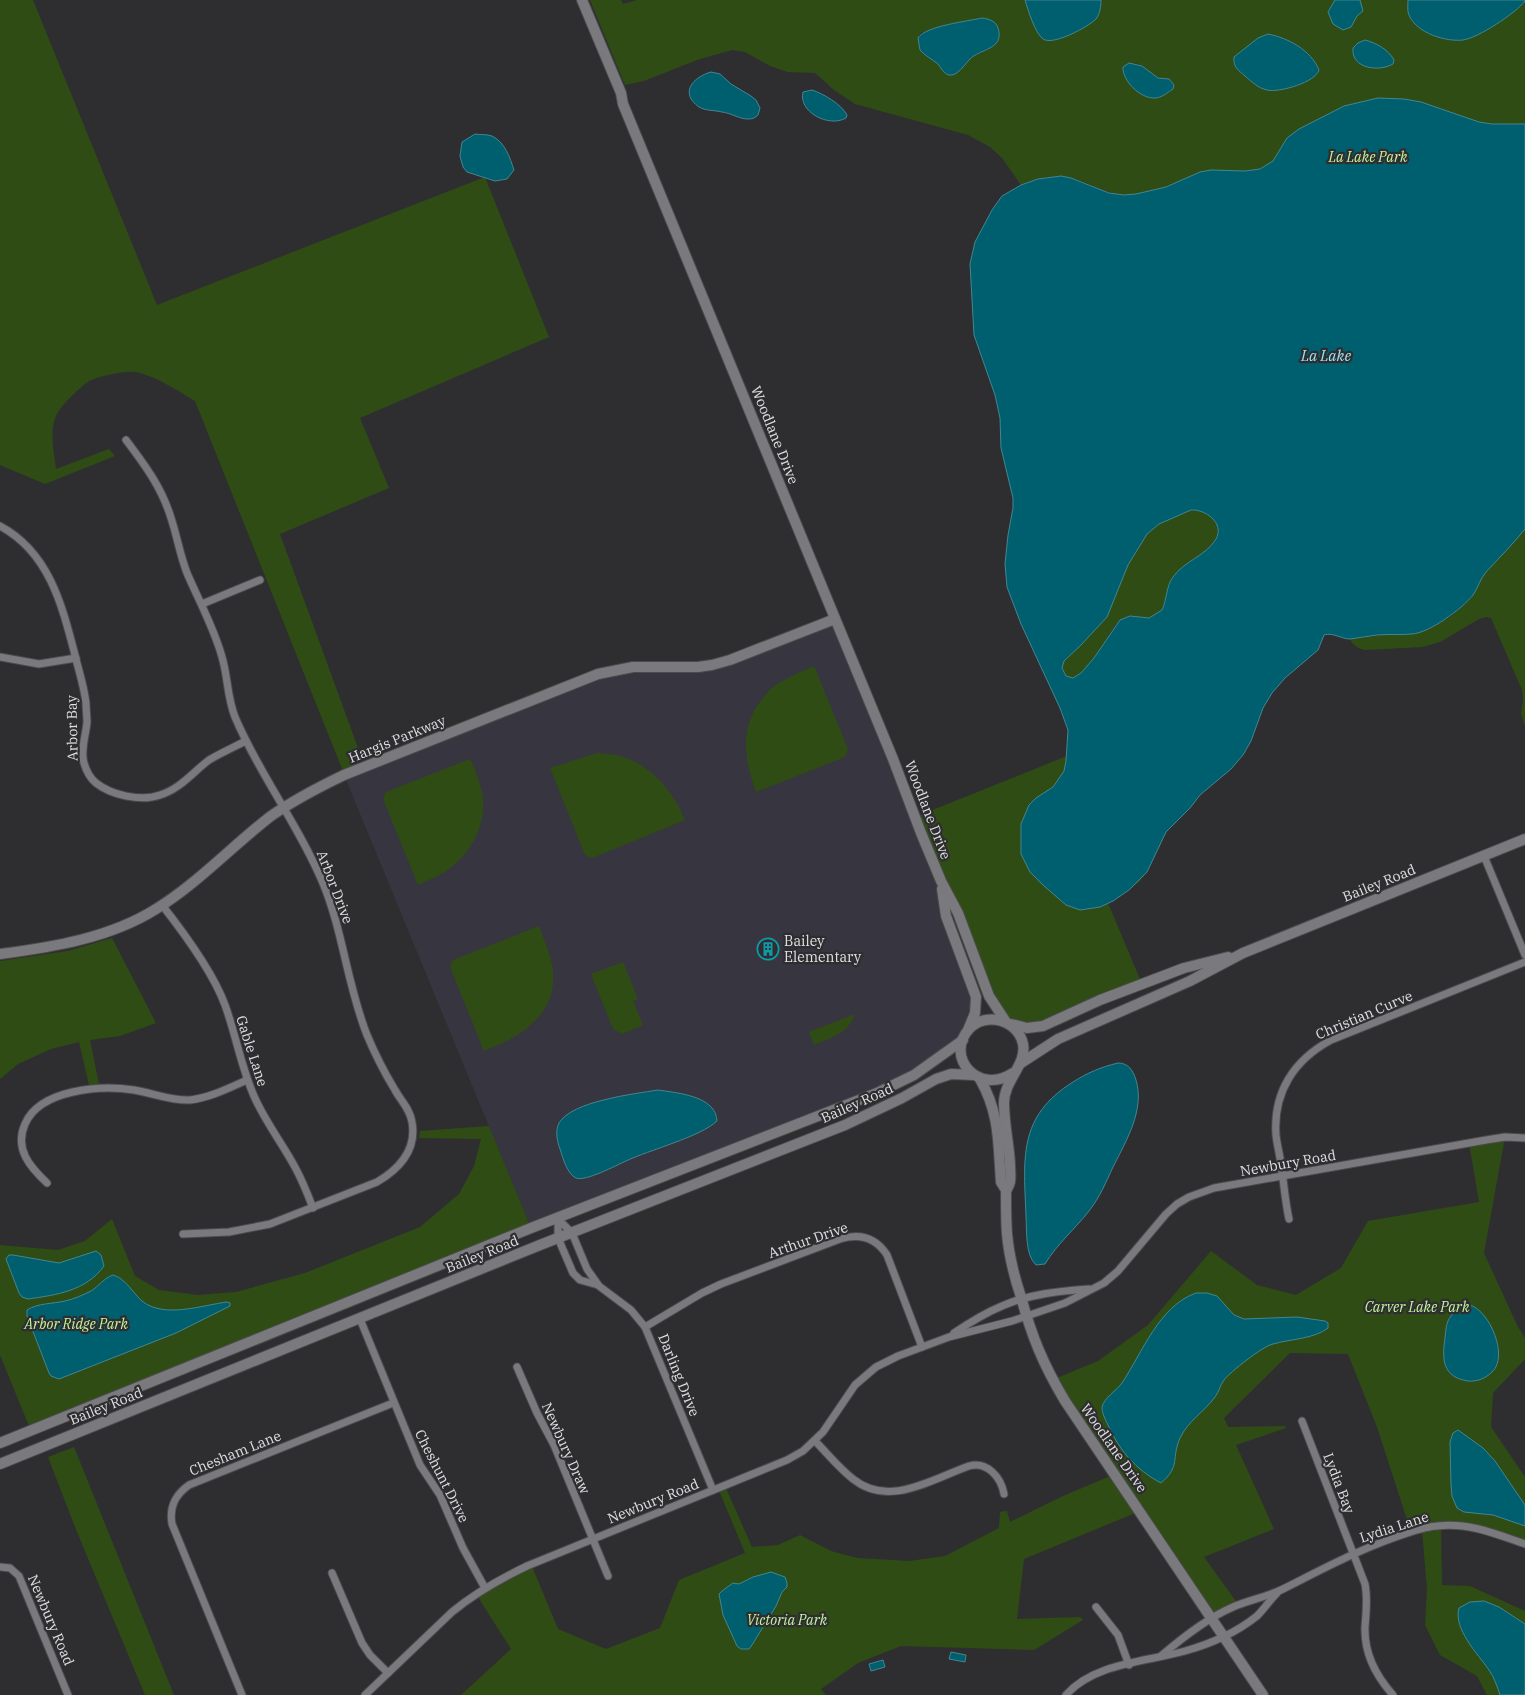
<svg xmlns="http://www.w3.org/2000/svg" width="1525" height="1695" font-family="'IBM Plex Serif',serif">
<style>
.built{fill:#37353f}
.green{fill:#304c15;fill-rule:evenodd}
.water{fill:#005f6e;stroke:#438691;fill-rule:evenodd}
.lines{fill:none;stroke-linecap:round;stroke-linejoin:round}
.street-casing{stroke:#4b4b4d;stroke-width:9}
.secondary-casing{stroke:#4b4b4d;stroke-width:12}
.street{stroke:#7a797e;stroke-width:7}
.secondary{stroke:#7a797e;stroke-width:10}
.labels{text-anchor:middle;stroke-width:4.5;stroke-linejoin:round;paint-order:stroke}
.park-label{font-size:14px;font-style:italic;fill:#c3f69c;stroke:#2e2e31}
.street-label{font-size:14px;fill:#e0e0e2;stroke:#2e2e31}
.poi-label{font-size:14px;fill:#e0e0e2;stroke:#2e2e31;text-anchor:start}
.water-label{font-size:15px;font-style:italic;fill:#9be6f7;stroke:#2e2e31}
</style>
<rect width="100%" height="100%" fill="#2e2e31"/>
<path class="built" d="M835,619L941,881L946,916L976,997L963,1040L914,1075L531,1228L344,775L598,674L698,667Z"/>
<g class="green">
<path d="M0,0H33L157,305L485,177L549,337L360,418L389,488L280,534L362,759L343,771L195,401C177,390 160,379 140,373C128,369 102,376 91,380C82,385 60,406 56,416C49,432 54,452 56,469L109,449L115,456L45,484L0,465Z"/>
<path d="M590,0H621L623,4L637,0H1025L1030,16L1084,27C1095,19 1101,14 1101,0H1525V726L1521,714L1523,699L1522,690L1491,618L1486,617L1479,619L1440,642L1423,647L1365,650C1357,648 1354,646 1350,639L1390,634H1412L1426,630L1450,617L1472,597L1200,172C1176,183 1149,197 1122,195C1104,193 1088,182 1071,178C1054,174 1037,179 1021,185L1002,158L990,147L968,135L855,104L834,90L815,73L788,72L770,66L745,52L732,50L697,60L644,81L625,85ZM971,20L998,27V39L990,49L973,56L968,61L939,65L920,50L919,35L921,33L951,24ZM1136,63L1158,78L1166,79L1135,90L1123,73Z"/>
<path d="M1191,510C1205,509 1225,523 1216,538C1206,556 1184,561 1173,577C1166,586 1167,600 1162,610L1149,618L1130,616L1117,623L1094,658L1081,673L1073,678L1066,676L1062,668L1064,661L1081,645L1107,617L1128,565L1147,534L1159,524Z"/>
<path d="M814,666L848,749L845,757L756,792C744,759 739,726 763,698C766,694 769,690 773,687C786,678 800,672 814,666Z"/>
<path d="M1199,703L1227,772L1200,795L1190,808L1166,832L1147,872L1141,880L1129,890L1108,903L1142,984L1050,1024L1006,1022L915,817Z"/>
<path d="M597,753C605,754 616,754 624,757C653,767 674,793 685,820L592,858L585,855L550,768Z"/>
<path d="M470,759C475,769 479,780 482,792C488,821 472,852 449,869C440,876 428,880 418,885L383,799L386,792Z"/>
<path d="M539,926C544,940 551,955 553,970C557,1015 521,1037 484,1051L450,967L453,960Z"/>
<path d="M112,938L156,1023L120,1036L90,1040L99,1084L89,1085L79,1042L51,1049L18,1064L0,1079V961L68,951Z"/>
<path d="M623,962L638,999L633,1001L643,1025L622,1034L613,1029L591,974Z"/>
<path d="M855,1014C849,1033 831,1038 814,1045L809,1032Z"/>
<path d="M489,1126L529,1223L29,1426L0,1355V1245L58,1250L85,1241L112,1219L135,1276L159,1290L198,1295L236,1292L305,1273L420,1227L459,1194L474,1166L481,1139L419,1138L420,1131Z"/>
<path d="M1505,1137L1484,1253L1517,1325L1525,1338V1359L1493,1393L1491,1427L1525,1477V1544L1488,1531L1441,1525L1442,1585L1470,1586L1525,1611V1695H1487L1477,1676L1440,1655L1425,1625L1427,1589L1422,1529L1411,1532L1377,1427L1348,1354L1290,1353L1224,1418L1228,1427L1285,1426L1286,1428L1236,1445L1274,1529L1204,1557L1238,1604L1212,1619L1140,1511L1024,1559L1017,1619L1080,1617L1083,1620L1034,1650L901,1646L858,1663L821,1689L826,1695H461L511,1649L476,1594L531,1564L558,1629L606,1649L660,1628L679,1580L745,1553L718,1488L725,1486L752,1547L778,1545L800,1535L831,1551L857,1558L909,1561L945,1556L999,1528L1000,1512L1007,1511L1010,1522L1063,1496L1115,1474L1052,1380L1098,1361L1148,1325L1211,1251L1257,1285L1296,1295L1341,1268L1368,1221L1479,1202L1469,1143Z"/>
<path d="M74,1447L174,1695H145L77,1532L48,1457Z"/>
</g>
<g class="water">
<path d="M1025,0H1101C1101,6 1100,14 1096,19C1088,27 1053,46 1043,39C1035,33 1028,10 1025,0Z"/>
<path d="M1335,0H1360L1363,11L1357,16L1351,27L1343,30L1333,24L1328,12Z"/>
<path d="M1408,0H1525V1C1516,13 1478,38 1463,40C1446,42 1416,33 1409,15C1407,11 1408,5 1408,0Z"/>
<path d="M982,18C989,19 996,21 998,28C1005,50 979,49 970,59C965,64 957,77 949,75C944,74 941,68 938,64C932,59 925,56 920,50L918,38C925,26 969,21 982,18Z"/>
<path d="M1268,34C1288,38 1311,50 1319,70C1316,82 1279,93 1267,90C1258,88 1252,82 1245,76C1238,70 1233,67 1234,57L1258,38Z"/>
<path d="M1365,40C1376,43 1388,49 1394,60L1393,64C1379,72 1351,69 1353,48L1358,43Z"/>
<path d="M1129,63L1142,66L1158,78L1169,79L1174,85L1173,89C1167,93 1161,98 1155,98C1140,99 1122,80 1123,67Z"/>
<path d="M711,72L720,74L731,84L751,96L756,100L760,108L758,115C755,118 753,119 748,119C739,119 731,113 722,112C714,110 706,111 699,107C679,93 693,77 711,72Z"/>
<path d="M812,90C824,94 841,104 847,115L846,118C829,128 798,112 803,92Z"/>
<path d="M1378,98L1404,99L1421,102L1479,122L1492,124H1525V529C1513,544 1499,558 1486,572C1480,579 1478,588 1473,595C1462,609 1429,633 1412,634C1400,635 1389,634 1377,635C1368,636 1359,638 1350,639C1341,639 1333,632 1324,635L1318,650L1285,678L1272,693L1263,708L1251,741L1243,755L1231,769L1200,795L1190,808L1166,832L1147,872L1129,890L1113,901L1100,907L1080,910L1066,905L1043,885L1030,872L1021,854V824L1029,805L1036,798L1053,787L1064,771L1066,761L1068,730L1060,708L1021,624L1007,587L1005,564L1008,535L1013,508V498L1001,448L1000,418L995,395L974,335L970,264L975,242L992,210L1002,196L1021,185L1038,179L1061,176L1071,178L1109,193L1124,195L1136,194L1166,187L1200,172L1211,170L1245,171L1260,169L1273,161L1287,138L1299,129L1344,106ZM1191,510C1205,509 1225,523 1216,539C1206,556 1184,561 1173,577C1166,586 1167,600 1162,610L1149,618L1130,616L1120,620L1094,658L1081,673L1073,678L1066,676L1062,668L1064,661L1081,645L1107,617L1128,565L1147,534L1159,524Z"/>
<path d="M475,134C480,135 487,134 492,136C505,142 510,158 514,170L507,179L495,181L467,172L463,167L460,156L462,142Z"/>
<path d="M1118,1063C1128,1063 1133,1070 1136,1080C1145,1110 1126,1141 1113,1167C1106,1182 1100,1197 1089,1211C1075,1229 1057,1244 1045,1264L1036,1265C1025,1255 1027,1231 1026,1217C1024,1159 1017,1117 1073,1082C1087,1073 1101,1067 1118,1063Z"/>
<path d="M658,1090C678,1093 716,1096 717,1121C700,1137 649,1150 626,1161C617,1165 585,1182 576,1178C567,1174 563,1158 560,1149C557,1141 555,1131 559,1123C572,1101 634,1094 658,1090Z"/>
<path d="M96,1251L101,1255L104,1266C86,1291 56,1295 28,1299L22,1297L19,1293L6,1259L9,1255H13L59,1263Z"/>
<path d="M113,1275C125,1278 133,1293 142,1301C164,1319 203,1305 227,1302L230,1303V1306L176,1333L59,1379L51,1376L49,1373L27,1316V1310C38,1303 52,1304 65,1301C74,1299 83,1295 91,1291C99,1286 104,1278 113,1275Z"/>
<path d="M1196,1293H1207L1217,1296L1234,1315L1244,1319L1297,1317L1325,1321L1328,1323V1328C1314,1339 1290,1339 1273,1344C1263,1346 1230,1372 1224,1380C1220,1385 1219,1392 1215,1397C1204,1412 1188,1421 1180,1438C1171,1458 1181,1466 1161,1483C1136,1470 1119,1450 1108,1425C1105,1419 1102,1413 1102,1407C1104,1398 1117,1390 1122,1383C1142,1353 1159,1306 1196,1293Z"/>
<path d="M1470,1305C1490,1311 1509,1357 1492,1372C1486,1378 1477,1382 1468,1381C1442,1377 1442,1359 1445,1338C1446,1330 1446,1322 1451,1316C1455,1309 1463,1306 1470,1305Z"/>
<path d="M1458,1430L1483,1448L1495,1461L1525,1505V1526L1493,1515L1464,1512L1457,1508L1452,1496L1451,1485L1450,1442L1453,1433Z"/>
<path d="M771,1572L785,1577L787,1583V1587L782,1592L776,1606L752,1645L749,1649H741L737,1646L723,1615L719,1594L722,1591L733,1583L739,1584L753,1577Z"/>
<path d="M1484,1601L1499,1607L1525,1624V1695H1500C1497,1686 1494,1677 1489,1670C1478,1654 1453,1629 1459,1608L1470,1602Z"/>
<path d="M951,1652L966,1655L965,1662L949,1659Z"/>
<path d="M883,1660L885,1667L871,1671L869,1664Z"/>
</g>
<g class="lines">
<g class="street-casing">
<g id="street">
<path d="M126,440C145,465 162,488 171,518C177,536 180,555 187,573C199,601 214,628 222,657C228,677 227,697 235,717C259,774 298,824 322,881C343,930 347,985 367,1035C375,1054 384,1072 395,1090C401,1101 410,1109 412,1122C417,1150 399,1169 377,1182L270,1224L229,1232L183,1234"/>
<path d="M0,526C49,552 62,605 75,655C79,672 84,686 86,703C86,709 87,716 87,722C86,735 80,751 84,763C86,770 90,778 96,783C111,795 141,802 160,795C180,789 193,772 209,760C221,753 234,747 246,741"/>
<path d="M202,604L260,580"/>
<path d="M0,657L39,664L76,658"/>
<path d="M1484,856L1525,955"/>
<path d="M162,905C184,933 213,972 225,1005C236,1035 241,1067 254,1096C265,1122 283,1144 296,1169C303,1182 308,1195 313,1208"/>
<path d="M47,1183C30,1167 14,1149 25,1124C40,1089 101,1085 134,1090C153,1093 171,1101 190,1100C209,1098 229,1088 247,1080"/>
<path d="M558,1219L572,1233L587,1269L599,1286L631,1310L645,1327L713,1490"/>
<path d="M558,1219V1238L573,1273L580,1280L598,1285"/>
<path d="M1289,1219C1285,1201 1284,1183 1281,1165C1280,1155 1277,1145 1276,1135C1273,1092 1294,1060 1331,1040L1525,962"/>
<path d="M360,1319L420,1465L440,1495L463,1548L485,1588"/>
<path d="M645,1327L702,1293L721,1284L840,1239C860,1233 876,1238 887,1255L922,1347"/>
<path d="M954,1333C969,1323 985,1313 1002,1306C1029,1294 1060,1291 1089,1289"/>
<path d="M517,1367L537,1413L554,1445L608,1576"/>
<path d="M1302,1421L1365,1584C1368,1599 1366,1612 1365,1627C1364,1654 1376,1676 1393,1695"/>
<path d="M815,1441C827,1453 839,1468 853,1479C889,1508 932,1479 969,1466C987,1461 1001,1477 1004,1494"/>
<path d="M0,1567L10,1568L19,1576L68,1695"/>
<path d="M332,1573L362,1643L370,1655L388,1673"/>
<path d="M1096,1607L1118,1635L1129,1665"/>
<path d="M1161,1656C1182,1638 1207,1618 1233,1607C1249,1600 1267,1597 1283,1589C1319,1571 1354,1552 1393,1538C1407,1533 1422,1527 1437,1526C1468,1522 1496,1534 1525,1544"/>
<path d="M242,1695L172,1524C169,1507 175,1495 189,1485L393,1403"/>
<path d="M365,1695L452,1612C475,1593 500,1579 527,1566L787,1460L803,1451L823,1432L855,1385L876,1367L898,1356L949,1337L1012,1321L1065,1303L1104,1283L1118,1271L1166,1214L1177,1204L1189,1197L1214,1188L1486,1140L1505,1137L1525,1138"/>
<path d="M1066,1695C1094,1663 1146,1662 1185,1651C1210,1644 1237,1632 1257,1616C1264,1609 1270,1600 1277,1593"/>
</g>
</g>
<g class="secondary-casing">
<g id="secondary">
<path d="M582,0L621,93L623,104L893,759L921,833L941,881L958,913L989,996L1006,1022"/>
<path d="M942,889L946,916L976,997L975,1013L968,1030"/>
<path d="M0,954C53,947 110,938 156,909C198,883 232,846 271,816C294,800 319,787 344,775L598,674L633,667H698L712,665L730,660L835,619"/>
<path d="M1011,1024L1027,1028L1043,1026L1100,1000L1184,968L1228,957"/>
<path d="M1021,1063L1058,1039L1190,981L1243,953L1525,839"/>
<path d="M1013,1073C979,1096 944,1057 969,1029C986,1011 1018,1020 1023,1044C1027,1065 1004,1080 1004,1103C1004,1124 1009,1144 1010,1164C1010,1169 1011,1177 1010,1182C1009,1187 1006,1189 1006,1193C1006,1207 1006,1221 1007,1234C1009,1256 1014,1276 1021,1297C1032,1337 1043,1364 1065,1401L1263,1695"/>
<path d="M980,1079C1000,1114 998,1143 1001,1182L1006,1190"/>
<path d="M0,1443L531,1228L877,1093L914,1075L963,1040"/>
<path d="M0,1464L540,1245L845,1125L902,1098L936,1079L951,1074L973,1075"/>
</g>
</g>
<use href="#street" class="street"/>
<use href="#secondary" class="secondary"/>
</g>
<defs>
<g id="building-ring" transform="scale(1.125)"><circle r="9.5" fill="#2e2e31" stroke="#0f9aa8" stroke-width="1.5"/><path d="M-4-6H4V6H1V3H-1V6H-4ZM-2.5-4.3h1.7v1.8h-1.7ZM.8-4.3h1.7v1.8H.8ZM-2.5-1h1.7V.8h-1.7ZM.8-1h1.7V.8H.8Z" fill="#0f9aa8"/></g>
</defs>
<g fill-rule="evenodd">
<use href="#building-ring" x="768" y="949"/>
</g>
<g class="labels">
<g class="park-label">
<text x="1368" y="162">La Lake Park</text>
<text x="1417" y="1312">Carver Lake Park</text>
<text x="76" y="1329">Arbor Ridge Park</text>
<text x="787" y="1625">Victoria Park</text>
</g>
<g class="street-label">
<text transform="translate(775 435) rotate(68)" y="5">Woodlane Drive</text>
<text transform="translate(72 728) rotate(-91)" y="5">Arbor Bay</text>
<text transform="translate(397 739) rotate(-22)" y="5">Hargis Parkway</text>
<text transform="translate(928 810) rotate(69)" y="5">Woodlane Drive</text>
<text transform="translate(1379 883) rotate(-22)" y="5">Bailey Road</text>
<text transform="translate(335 887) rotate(69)" y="5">Arbor Drive</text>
<text transform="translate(1364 1015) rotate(-23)" y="5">Christian Curve</text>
<text transform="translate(252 1051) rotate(72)" y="5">Gable Lane</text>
<text transform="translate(857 1103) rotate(-24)" y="5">Bailey Road</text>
<text transform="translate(1288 1163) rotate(-10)" y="5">Newbury Road</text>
<text transform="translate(808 1240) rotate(-19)" y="5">Arthur Drive</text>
<text transform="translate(482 1254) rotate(-22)" y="5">Bailey Road</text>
<text transform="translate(679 1375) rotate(68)" y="5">Darling Drive</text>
<text transform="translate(106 1406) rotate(-22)" y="5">Bailey Road</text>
<text transform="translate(566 1448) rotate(66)" y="5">Newbury Draw</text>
<text transform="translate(1114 1448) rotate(55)" y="5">Woodlane Drive</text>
<text transform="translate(235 1453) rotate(-22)" y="5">Chesham Lane</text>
<text transform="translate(442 1476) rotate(63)" y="5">Cheshunt Drive</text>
<text transform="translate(1339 1483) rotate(69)" y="5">Lydia Bay</text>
<text transform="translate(653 1501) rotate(-22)" y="5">Newbury Road</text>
<text transform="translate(1394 1527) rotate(-18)" y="5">Lydia Lane</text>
<text transform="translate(51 1620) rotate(67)" y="5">Newbury Road</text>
</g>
<g class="poi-label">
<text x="784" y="946">Bailey<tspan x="784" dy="16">Elementary</tspan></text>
</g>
<g class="water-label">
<text x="1326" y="361">La Lake</text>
</g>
</g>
</svg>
